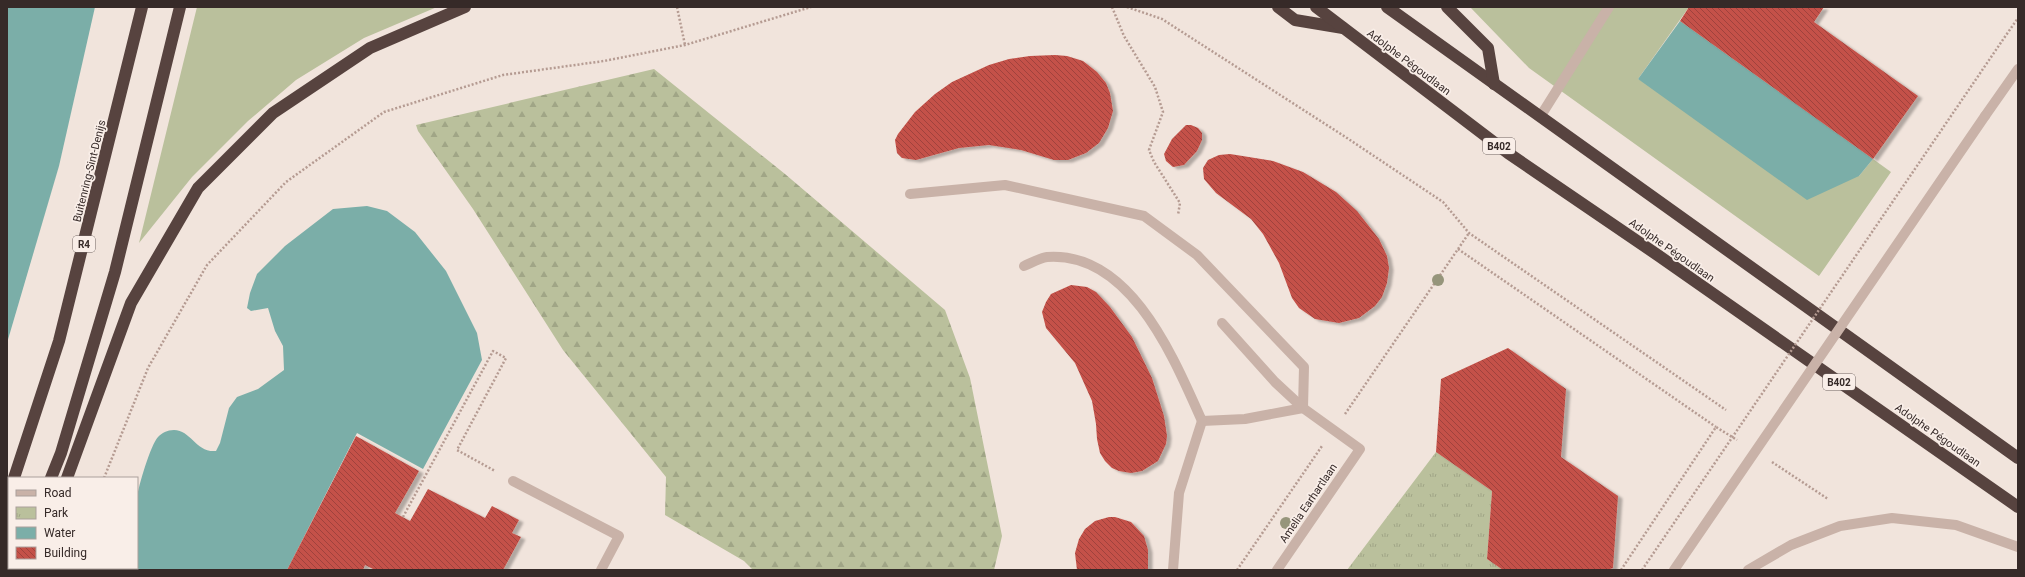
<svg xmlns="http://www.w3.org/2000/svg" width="2025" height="577" font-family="Roboto,sans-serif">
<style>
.grass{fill:#bac09c}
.forest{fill:url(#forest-firs)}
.park{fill:url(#park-tufts)}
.water{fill:#7baea8}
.building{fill:url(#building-back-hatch);filter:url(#shadow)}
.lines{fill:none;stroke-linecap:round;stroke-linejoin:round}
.path{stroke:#b59b92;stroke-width:2.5;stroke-dasharray:2 2;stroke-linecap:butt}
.minor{stroke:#c9b2a8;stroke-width:10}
.highway{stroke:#57433f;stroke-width:12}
.path-bridge{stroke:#b59b92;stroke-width:2.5;stroke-dasharray:2 2;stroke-linecap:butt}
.minor-bridge{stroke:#c9b2a8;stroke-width:10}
.tree{fill:#96957b}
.labels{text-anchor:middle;stroke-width:3.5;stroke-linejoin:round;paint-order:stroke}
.shield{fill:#f9eee8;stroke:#706562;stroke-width:1}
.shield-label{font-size:10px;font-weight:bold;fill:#362a28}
.street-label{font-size:11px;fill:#362a28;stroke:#f9eee8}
</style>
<defs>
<pattern id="forest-firs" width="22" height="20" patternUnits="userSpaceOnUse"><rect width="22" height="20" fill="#bac09c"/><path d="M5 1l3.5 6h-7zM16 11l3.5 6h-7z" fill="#a0a586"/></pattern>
<pattern id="park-tufts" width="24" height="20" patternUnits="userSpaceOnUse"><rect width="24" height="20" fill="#bac09c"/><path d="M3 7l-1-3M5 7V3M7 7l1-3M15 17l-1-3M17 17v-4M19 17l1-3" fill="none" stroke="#a0a586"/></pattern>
<pattern id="building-back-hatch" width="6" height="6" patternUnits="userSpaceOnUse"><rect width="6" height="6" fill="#c45148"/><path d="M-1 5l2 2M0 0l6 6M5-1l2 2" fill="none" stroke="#a0433c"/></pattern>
<filter id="shadow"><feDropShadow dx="4.5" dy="2.5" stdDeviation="1" flood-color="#0004"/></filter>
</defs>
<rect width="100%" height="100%" fill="#f1e4dc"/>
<g class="grass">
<path d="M197,7H437L364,38L296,80L248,121L192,177L139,243Z"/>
<path d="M1470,7H1689L1638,79L1859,176L1873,159L1891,172L1819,276L1529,68Z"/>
</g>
<path class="forest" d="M654,69L785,174L945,310L970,378L1002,536L994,570H753L744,561L665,515L666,477L563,350L473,209L418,131L416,125Z"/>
<path class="park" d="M1436,452L1492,491L1487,559L1503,570H1347Z"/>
<g class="water">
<path d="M7,7H95L59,166L7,343Z"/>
<path d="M1680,21L1873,159L1859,176L1807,200L1638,79Z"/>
<path d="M367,206L387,211L415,232L446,271L477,333L482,360L423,469L357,433L287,570H118V568H137C137,545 135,520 137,498C138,487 151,444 158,437C162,433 167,430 174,430C191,430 196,453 216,451L220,443L229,408L237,397L258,389L284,370L283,346L275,331L268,308L251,311L247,308L250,293L257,274L285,246L333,209Z"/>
</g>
<g class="building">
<path d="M1689,7H1824L1814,22L1918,96L1873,159L1680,21Z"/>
<path d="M1055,55L1067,56L1083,61L1097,72L1106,83L1110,93L1113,111L1108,128L1099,143L1086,153L1068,160H1054L1021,150L989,145L959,148L916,160L902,158L897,153L895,140L898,134L915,112L935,94L952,82L989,65L1009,59L1030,56Z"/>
<path d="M1186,125H1191L1198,128L1202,133V140L1197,151L1184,165L1173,167L1166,161L1164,154L1172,139Z"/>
<path d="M1230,154L1273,161L1303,172L1336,192L1357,211L1379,239L1387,256L1389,268L1387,283L1382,297L1375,306L1359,318L1339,323L1315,319L1299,308L1292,298L1279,263L1263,234L1251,219L1216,193L1204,179L1203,168L1208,160L1219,155Z"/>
<path d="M1071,285L1087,287L1096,292L1110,307L1132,337L1152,378L1164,416L1167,436L1166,444L1158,461L1142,471L1131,473L1119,471L1112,468L1105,461L1100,453L1097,439L1096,424L1092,401L1075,363L1046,328L1042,312L1046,302L1051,294Z"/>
<path d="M1508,348L1566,389L1561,457L1618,496L1613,568L1607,570H1503L1487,559L1492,491L1436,452L1441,379Z"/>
<path d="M356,436L419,471L395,513L410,521L428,489L485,518L492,506L519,520L512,533L521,537L503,570H375L365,565L363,570H287Z"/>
<path d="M1109,517H1115L1131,522L1144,536L1148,550V570H1077L1075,553L1079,539L1085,529L1095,521Z"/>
</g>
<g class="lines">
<g class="path">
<path d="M677,7L685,45"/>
<path d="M1112,7L1124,36L1155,87L1163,112L1149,150L1154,162L1180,203L1178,215"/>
<path d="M1127,7L1162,19L1347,138L1443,202L1469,233L1726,410"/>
<path d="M2002,41L2018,18"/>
<path d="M1458,249L1716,427"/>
<path d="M1345,414L1469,233"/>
<path d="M1772,462L1828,499"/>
<path d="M104,478L148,368L207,265L286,182L384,112L503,75L604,61L685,45L811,7"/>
<path d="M403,517L493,351L506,358L457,450L495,471"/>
<path d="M67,570V568"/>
<path d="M1237,570L1322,446"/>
<path d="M1621,570L1716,427L1737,440"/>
</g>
<g class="minor">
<path d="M1985,116L2018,69"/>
<path d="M1540,117L1609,7"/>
<path d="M910,194L1005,185L1144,216L1197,255L1304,367L1303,408L1245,419L1202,421C1174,359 1131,251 1047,257C1040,258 1031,263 1024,266"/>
<path d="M1222,323L1275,382L1303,408L1360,449L1277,570"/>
<path d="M513,481L619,536L601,570"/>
<path d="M1173,570L1179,493L1202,421"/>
<path d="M1748,570L1791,545L1840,526L1892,518L1956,525L2018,547"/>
</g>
<g class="highway">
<path d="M1278,7L1295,20L1343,28"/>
<path d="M1316,7L1508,153L1659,256L2018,507"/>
<path d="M1387,7L2018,458"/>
<path d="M1447,7L1488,48L1494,84"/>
<path d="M14,478L59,341L142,7"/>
<path d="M51,478L61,453L115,272L180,7"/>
<path d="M67,478L131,303L198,188L273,113L370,48L465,7"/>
<path d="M7,498L9,492"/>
<path d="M17,570L18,568"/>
</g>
<path class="path-bridge" d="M1642,570L2002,41"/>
<path class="minor-bridge" d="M1674,570L1985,116"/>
</g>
<g class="tree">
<circle cx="1438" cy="280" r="6"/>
<circle cx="1286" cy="523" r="6"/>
</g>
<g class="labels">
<g class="shield">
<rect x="1483" y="138" width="32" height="16" rx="3"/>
<rect x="73" y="236" width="22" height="16" rx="3"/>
<rect x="1823" y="374" width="32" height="16" rx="3"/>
</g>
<g class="shield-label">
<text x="1499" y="150">B402</text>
<text x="84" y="248">R4</text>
<text x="1839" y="386">B402</text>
</g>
<g class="street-label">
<text transform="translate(1409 62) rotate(37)" y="4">Adolphe Pégoudlaan</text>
<text transform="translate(89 171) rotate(-76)" y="4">Buitenring-Sint-Denijs</text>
<text transform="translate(1672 250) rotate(35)" y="4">Adolphe Pégoudlaan</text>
<text transform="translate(1938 435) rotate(35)" y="4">Adolphe Pégoudlaan</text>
<text transform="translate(1308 503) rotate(-56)" y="4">Amelia Earhartlaan</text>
</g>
</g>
<rect width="2025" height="577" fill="none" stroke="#362a28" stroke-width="16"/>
<rect x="8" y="477" width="130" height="92" fill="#f9eee8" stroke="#aba09b"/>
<rect x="16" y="490" width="20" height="6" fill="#c9b2a8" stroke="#aba09b"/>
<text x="44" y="497" font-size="12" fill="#362a28">Road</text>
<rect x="16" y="507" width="20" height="12" fill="url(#park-tufts)" stroke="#aba09b"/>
<text x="44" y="517" font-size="12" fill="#362a28">Park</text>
<rect x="16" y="527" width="20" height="12" fill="#7baea8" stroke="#aba09b"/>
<text x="44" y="537" font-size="12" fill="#362a28">Water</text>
<rect x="16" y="547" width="20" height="12" fill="url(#building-back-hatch)" stroke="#aba09b"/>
<text x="44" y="557" font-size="12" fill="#362a28">Building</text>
</svg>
